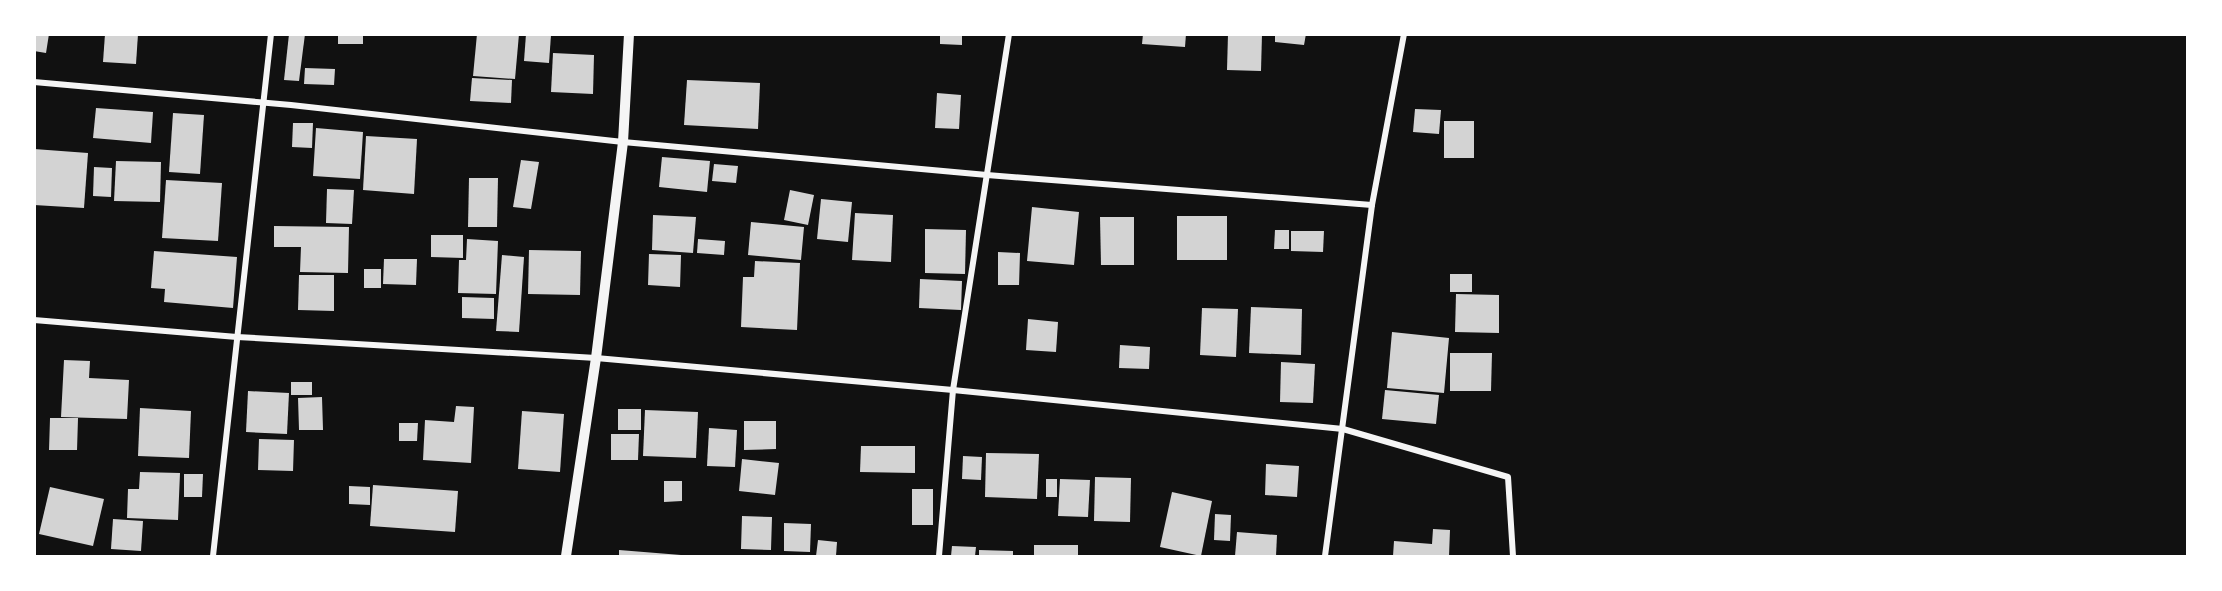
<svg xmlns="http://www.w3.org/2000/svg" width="2222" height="591" font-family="Montserrat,sans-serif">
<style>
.building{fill:#d3d3d3}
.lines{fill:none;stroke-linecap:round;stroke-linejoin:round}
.minor{stroke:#f5f5f5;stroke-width:6}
.tertiary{stroke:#f5f5f5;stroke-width:10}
</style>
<rect width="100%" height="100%" fill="#111"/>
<g class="building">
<path d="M34,34H49L46,53L34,51Z"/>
<path d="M105,34H138L136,64L103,62Z"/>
<path d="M289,34H305L299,81L284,80Z"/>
<rect x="338" y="34" width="25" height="10"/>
<path d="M477,34H519L515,79L473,76Z"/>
<path d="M526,34L551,35L549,63L524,61Z"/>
<path d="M940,34H962V45L940,44Z"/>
<path d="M1143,34H1186L1185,47L1142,44Z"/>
<path d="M1228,34H1262L1261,71L1227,70Z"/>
<path d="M1275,34H1306L1304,45L1275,42Z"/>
<path d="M553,53L594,55L593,94L551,92Z"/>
<path d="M305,68L335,69L334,85L304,84Z"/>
<path d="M472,78L512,80L511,103L470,101Z"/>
<path d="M687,80L760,83L758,129L684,125Z"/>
<path d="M937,93L961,95L959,129L935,128Z"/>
<path d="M96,108L153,112L151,143L93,138Z"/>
<path d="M1415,109L1441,110L1439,134L1413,132Z"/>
<path d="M173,113L204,115L200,174L169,172Z"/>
<rect x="1444" y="121" width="30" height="37"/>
<path d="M293,123H313L312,148L292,147Z"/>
<path d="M316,128L363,132L360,179L313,176Z"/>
<path d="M366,136L417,139L414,194L363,190Z"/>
<path d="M34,149L88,153L84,208L34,205Z"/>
<path d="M662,157L710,161L707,192L659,187Z"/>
<path d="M521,160L539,162L531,209L513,207Z"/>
<path d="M116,161L161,162L160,202L114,201Z"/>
<path d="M714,164L738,166L736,183L712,181Z"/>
<path d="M94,167L112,168L111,197L93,196Z"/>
<path d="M469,178H498L497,227H468Z"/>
<path d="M166,180L222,183L218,241L162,238Z"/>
<path d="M327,189L354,190L352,224L326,223Z"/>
<path d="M790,190L814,195L808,225L784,220Z"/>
<path d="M821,199L852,202L848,242L817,239Z"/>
<path d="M1032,207L1079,212L1074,265L1027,261Z"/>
<path d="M855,213L893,215L891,262L852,260Z"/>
<path d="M653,215L696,217L693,253L652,250Z"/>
<rect x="1177" y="216" width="50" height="44"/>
<path d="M1100,217H1134V265H1101Z"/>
<path d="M751,222L804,227L801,260L748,255Z"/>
<path d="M274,226L349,227L348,273L300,272L301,247H274Z"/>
<path d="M925,229L966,230L965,274L925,273Z"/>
<path d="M1275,230H1289V249H1274Z"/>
<path d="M1291,231H1324L1323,252L1291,251Z"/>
<path d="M431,235H463V258L431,257Z"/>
<path d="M467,239L498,241L496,294L458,293L459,260H466Z"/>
<path d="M698,239L725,241L724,255L697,253Z"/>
<path d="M529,250L581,251L580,295L528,294Z"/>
<path d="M154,251L237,257L233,308L164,302L165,289L151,288Z"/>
<path d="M998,252L1020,253L1019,285H998Z"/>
<path d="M649,254L681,255L680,287L648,285Z"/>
<path d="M502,255L524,257L519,332L496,331Z"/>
<path d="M384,259H417L416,285L383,284Z"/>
<path d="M755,261L800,263L797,330L741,327L743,277H754Z"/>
<rect x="364" y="269" width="17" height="19"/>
<rect x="1450" y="274" width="22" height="18"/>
<path d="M299,275H334V311L298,310Z"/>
<path d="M920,279L962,281L961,310L919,308Z"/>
<path d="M1456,294L1499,295V333L1455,332Z"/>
<path d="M462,297L494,298V319L462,318Z"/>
<path d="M1251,307L1302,309L1301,355L1249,353Z"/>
<path d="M1202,308L1238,309L1236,357L1200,355Z"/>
<path d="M1028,319L1058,322L1056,352L1026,350Z"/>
<path d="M1392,332L1449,338L1444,393L1387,388Z"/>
<path d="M1120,345L1150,347L1149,369L1119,368Z"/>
<path d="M1450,353H1492L1491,391H1450Z"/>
<path d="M64,360L90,361L89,378L129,380L127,419L61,417Z"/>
<path d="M1281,362L1315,364L1313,403L1280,402Z"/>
<rect x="291" y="382" width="21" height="13"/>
<path d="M1385,390L1439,395L1436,424L1382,419Z"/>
<path d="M248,391L289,393L287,434L246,432Z"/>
<path d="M322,397L323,430H299L298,398Z"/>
<path d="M456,406L474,407L471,463L423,460L425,420L454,422Z"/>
<path d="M140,408L191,411L189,458L138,456Z"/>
<rect x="618" y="409" width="23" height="21"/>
<path d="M645,410L698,412L696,458L643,456Z"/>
<path d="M522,411L564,414L560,472L518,469Z"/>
<path d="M50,418H78L77,450H49Z"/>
<path d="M744,421H776V449L744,450Z"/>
<path d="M399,423H418L417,441H399Z"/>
<path d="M709,428L737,430L735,467L707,466Z"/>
<path d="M611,434H639L638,460H611Z"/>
<path d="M259,439L294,440L293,471L258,470Z"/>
<path d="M861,446H915V473L860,472Z"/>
<path d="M986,453L1039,454L1037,499L985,497Z"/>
<path d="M963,456L982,457L981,480L962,479Z"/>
<path d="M742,459L779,463L775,495L739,491Z"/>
<path d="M1266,464L1299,466L1297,497L1265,495Z"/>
<path d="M140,472L180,473L178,520L127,518L128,489H139Z"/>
<path d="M184,474H203L202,497H184Z"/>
<path d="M1095,477L1131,478L1130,522L1094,521Z"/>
<rect x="1046" y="479" width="11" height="18"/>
<path d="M1060,479L1090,480L1088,517L1058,516Z"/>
<path d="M664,481H682V501L664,502Z"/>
<path d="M373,485L458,491L455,532L370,526Z"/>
<path d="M349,486L370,487V505L349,504Z"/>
<path d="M50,487L104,499L93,546L39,534Z"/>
<rect x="912" y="489" width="21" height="36"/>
<path d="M1172,492L1212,501L1201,556L1160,547Z"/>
<path d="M1215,514L1231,515L1230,541L1214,540Z"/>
<path d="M742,516L772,517L771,550L741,549Z"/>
<path d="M113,519L143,521L141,551L111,549Z"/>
<path d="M784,523L811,524L810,552L784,551Z"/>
<path d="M1433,529L1450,530L1449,556H1393L1394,541L1432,544Z"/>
<path d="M1237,532L1277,535L1276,556H1235Z"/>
<path d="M818,540L837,542L836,556H816Z"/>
<rect x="1034" y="545" width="44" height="11"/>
<path d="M952,546L976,547L975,556H951Z"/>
<path d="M619,550L681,555V556H619Z"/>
<path d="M979,550L1013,551V556H979Z"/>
</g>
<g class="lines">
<g class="minor">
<path d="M34,82L291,105L623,142L987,175L1372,205"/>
<path d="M34,320L237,337L596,358L953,390L1343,429L1508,477L1513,556"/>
<path d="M213,556L271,34"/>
<path d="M939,556L953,390L1009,34"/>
<path d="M1325,556L1372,205L1404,34"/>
</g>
<path class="tertiary" d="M566,556L596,358L623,142L629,34"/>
</g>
<rect width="2222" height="591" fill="none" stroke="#ffffff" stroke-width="72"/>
</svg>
